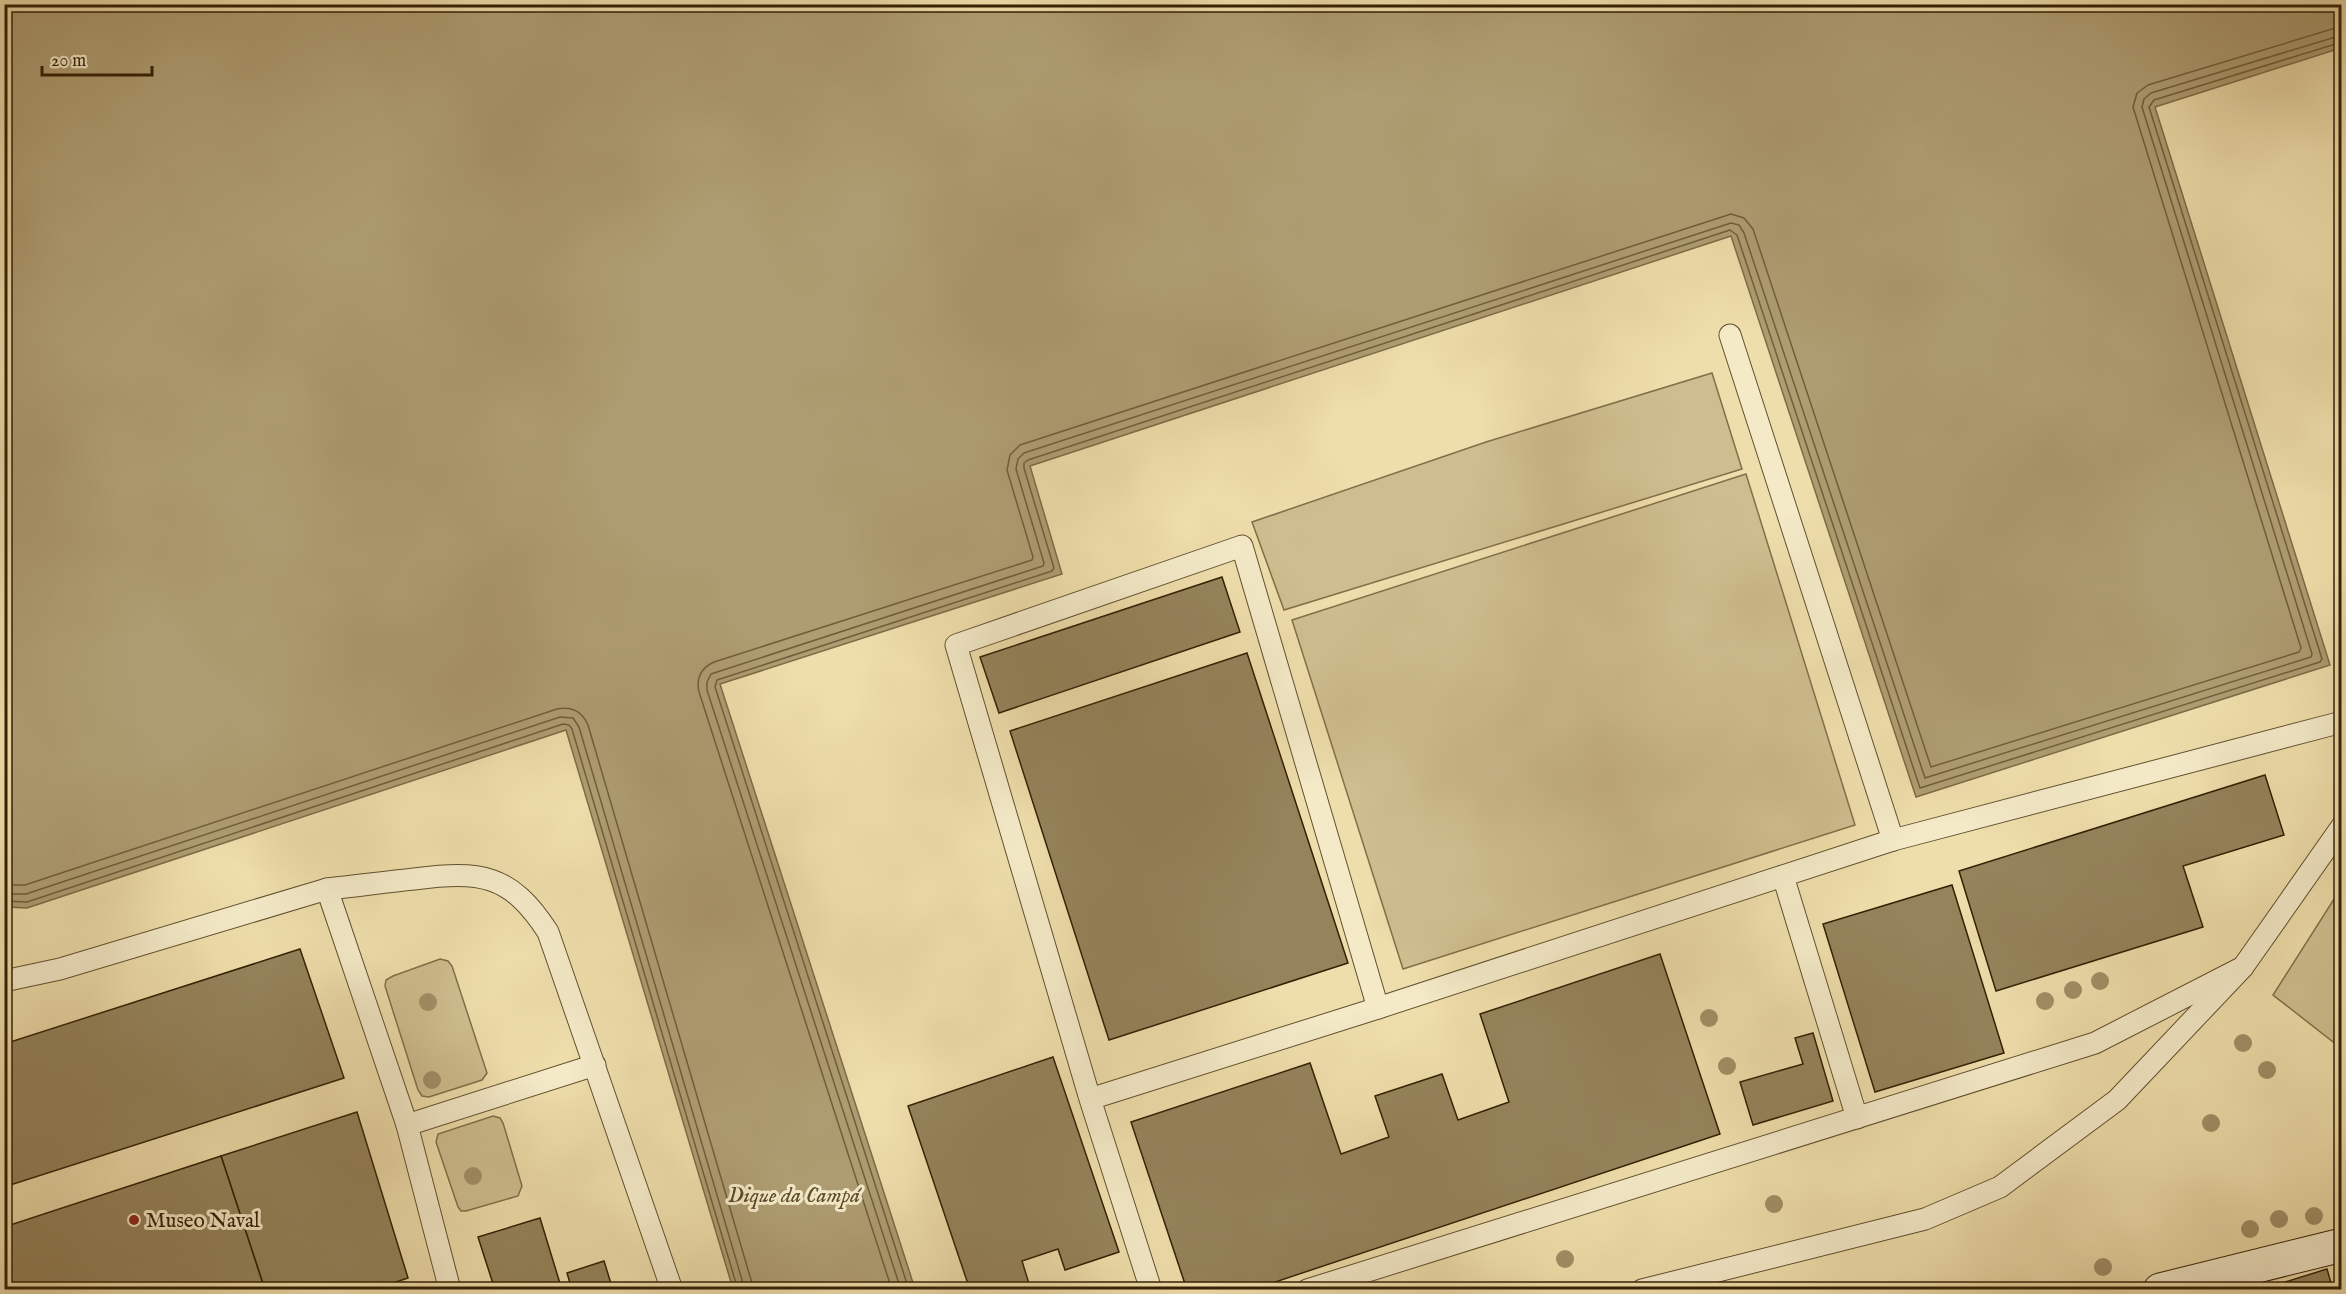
<svg xmlns="http://www.w3.org/2000/svg" width="2346" height="1294" font-family="'IM FELL English',serif">
<style>
.green{fill:#cebe8f;stroke:#806f4a;stroke-width:1.5}
.water{fill:#ae9d72;stroke:#7d6b46;stroke-width:1.5}
.lines{fill:none;stroke-linecap:round;stroke-linejoin:round}
.shore{stroke:#705e3b;stroke-width:1.5}
.building{fill:#94835b;stroke:#332004;stroke-width:1.5}
.service-casing{stroke:#62502e;stroke-width:23}
.secondary-casing{stroke:#332004;stroke-width:35}
.service{stroke:#f4eac8;stroke-width:21}
.secondary{stroke:#f4eac8;stroke-width:33}
.tree{fill:#a18f66}
.poi-dot{fill:#8f2418;stroke:#f4eac8;stroke-width:2}
.labels{text-anchor:middle;stroke-width:6;stroke-linejoin:round;paint-order:stroke}
.poi-label{font-size:21px;fill:#332004;stroke:#f4eac8;text-anchor:start}
.water-label{font-size:22px;font-style:italic;fill:#5e4c2a;stroke:#f4eac8}
</style>
<rect width="100%" height="100%" fill="#eedeab"/>
<filter id="stains"><feTurbulence type="fractalNoise" baseFrequency=".00333" numOctaves="4"/><feColorMatrix values="0 0 0 0 .2 0 0 0 0 .09 0 0 0 0 .02 0 0 0 .5 -.17"/></filter>
<radialGradient id="worn" r=".72"><stop offset=".6" stop-color="#630" stop-opacity="0"/><stop offset="1" stop-color="#630" stop-opacity=".3"/></radialGradient>
<g class="green">
<path d="M1712,373L1742,469L1284,610L1252,522L1486,442Z"/>
<path d="M1746,474L1855,825L1403,969L1292,620Z"/>
<path d="M2341,888L2342,1039L2337,1045L2273,995Z"/>
<path d="M440,959L448,961L452,966L487,1073L482,1080L429,1097L422,1096L418,1090L385,986L386,980L393,976Z"/>
<path d="M493,1116L500,1118L503,1123L522,1186L518,1196L466,1211H461L458,1207L436,1142L438,1134Z"/>
</g>
<path class="water" d="M5,4L2341,5V48L2155,107L2330,665L1916,797L1731,236L1030,466L1062,574L720,684L915,1289H733L566,730L27,908L5,907Z"/>
<g class="lines">
<g class="shore">
<path d="M4,885H25L557,709C572,706 582,711 588,725L754,1290"/>
<path d="M4,894H26L560,717L573,718L579,727L745,1290"/>
<path d="M4,901L27,902L563,724L569,725L572,729L738,1290"/>
<path d="M892,1290L699,692C696,678 701,668 714,662L1032,560L1033,557L1007,470L1010,455L1020,445L1731,214L1744,218L1753,229L1931,767L2299,652L2301,648L2133,107L2137,93L2148,85L2342,26"/>
<path d="M901,1290L707,690V682L711,674L1043,566L1044,563L1016,469L1018,459L1024,453L1731,223L1739,225L1744,233L1925,778L2311,657L2312,654L2142,107L2144,99L2151,93L2342,35"/>
<path d="M909,1290L715,687L717,680L1052,571L1054,568L1024,468V463L1028,460L1730,230L1737,235L1920,788L2320,662L2322,659L2149,107L2154,100L2342,42"/>
</g>
</g>
<g class="building">
<path d="M1222,577L1240,632L999,713L980,657Z"/>
<path d="M1247,653L1348,963L1109,1040L1010,731Z"/>
<path d="M2265,775L2284,835L2183,866L2203,927L1996,991L1959,871Z"/>
<path d="M1952,885L2004,1053L1875,1092L1823,924Z"/>
<path d="M300,949L344,1078L4,1187V1044Z"/>
<path d="M1660,954L1720,1134L1251,1290H1187L1131,1122L1310,1063L1341,1154L1389,1137L1375,1096L1442,1074L1458,1120L1509,1102L1480,1014Z"/>
<path d="M1813,1033L1833,1101L1753,1125L1740,1082L1803,1064L1795,1038Z"/>
<path d="M1053,1057L1119,1252L1065,1270L1058,1249L1022,1261L1030,1287L1023,1290H970L908,1106Z"/>
<path d="M357,1112L408,1278L372,1290H265L221,1156Z"/>
<path d="M221,1156L265,1290H4V1227Z"/>
<path d="M540,1218L562,1290H495L478,1237Z"/>
<path d="M604,1261L613,1290H572L567,1273Z"/>
<path d="M2327,1269L2333,1290H2259Z"/>
<path d="M405,1282L408,1290H383Z"/>
</g>
<g class="lines">
<g class="service-casing">
<g id="service">
<path d="M1730,335L1893,840"/>
<path d="M1783,876L1857,1118"/>
<path d="M4,981L60,969L327,889"/>
<path d="M1378,1008L1893,840L2342,722"/>
<path d="M1090,1099L1378,1008L1242,546L956,645L1090,1099L1151,1290"/>
<path d="M407,1125L595,1065"/>
<path d="M450,1290L407,1125L327,889C356,886 385,882 414,879C480,871 510,873 548,932L672,1290"/>
<path d="M1307,1290L2095,1043L2243,967"/>
<path d="M1642,1290L1925,1219L2000,1187L2117,1100L2243,967L2342,826"/>
</g>
</g>
<g class="secondary-casing">
<path id="secondary" d="M2160,1290L2342,1245"/>
</g>
<use href="#service" class="service"/>
<use href="#secondary" class="secondary"/>
</g>
<g class="tree">
<circle cx="2100" cy="981" r="9"/>
<circle cx="2073" cy="990" r="9"/>
<circle cx="2045" cy="1001" r="9"/>
<circle cx="428" cy="1002" r="9"/>
<circle cx="1709" cy="1018" r="9"/>
<circle cx="2243" cy="1043" r="9"/>
<circle cx="1727" cy="1066" r="9"/>
<circle cx="2267" cy="1070" r="9"/>
<circle cx="432" cy="1080" r="9"/>
<circle cx="2211" cy="1123" r="9"/>
<circle cx="473" cy="1176" r="9"/>
<circle cx="1774" cy="1204" r="9"/>
<circle cx="2314" cy="1216" r="9"/>
<circle cx="2279" cy="1219" r="9"/>
<circle cx="2250" cy="1229" r="9"/>
<circle cx="1565" cy="1259" r="9"/>
<circle cx="2103" cy="1267" r="9"/>
</g>
<circle class="poi-dot" cx="134" cy="1220" r="6"/>
<g class="labels">
<g class="poi-label">
<text x="146" y="1227">Museo Naval</text>
</g>
<g class="water-label">
<text x="794" y="1202">Dique da Campá</text>
</g>
</g>
<rect width="2346" height="1294" fill="none" stroke="#eedeab" stroke-width="24"/>
<rect x="6" y="6" width="2334" height="1282" fill="none" stroke="#332004" stroke-width="3"/>
<rect x="12" y="12" width="2322" height="1270" fill="none" stroke="#332004" stroke-width="1.5"/>
<path d="M42 66v9h110v-9" fill="none" stroke="#332004" stroke-width="3"/>
<text x="51" y="66" font-size="18" fill="#332004" stroke="#f4eac8" stroke-width="4.5" paint-order="stroke">20 m</text>
<rect width="100%" height="100%" filter="url(#stains)"/>
<rect width="100%" height="100%" fill="url(#worn)"/>
</svg>
